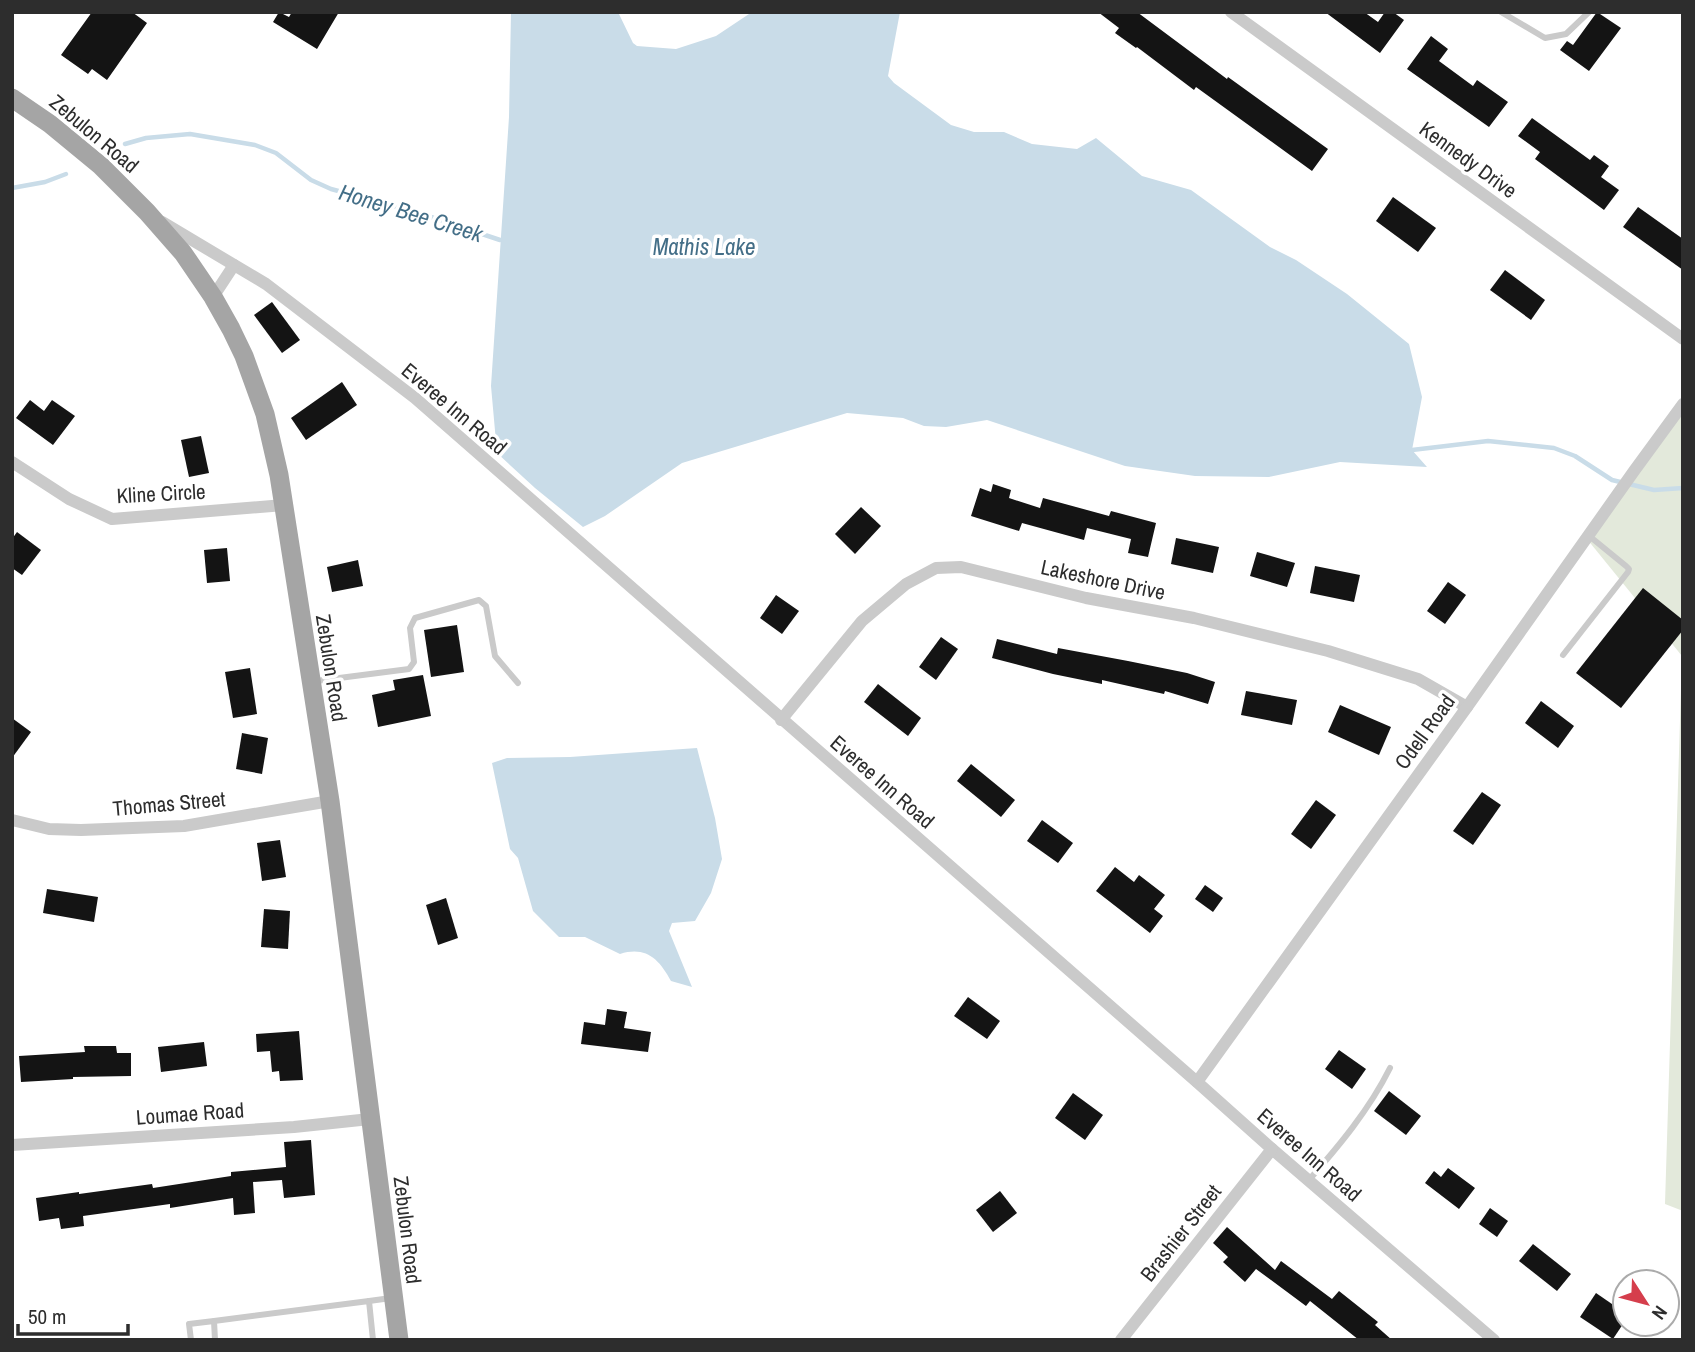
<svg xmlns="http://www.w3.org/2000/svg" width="1695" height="1352" font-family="'Archivo Narrow',sans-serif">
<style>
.green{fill:#e3e9db}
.water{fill:#c9dce8}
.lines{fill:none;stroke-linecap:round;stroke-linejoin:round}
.stream{stroke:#c9dce8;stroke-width:4.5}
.building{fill:#141414}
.lane{stroke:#cacaca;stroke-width:6}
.street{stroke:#cacaca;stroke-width:12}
.primary{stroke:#a5a5a5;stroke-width:19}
.labels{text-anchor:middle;stroke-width:7;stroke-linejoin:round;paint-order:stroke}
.street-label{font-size:21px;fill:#2d2d2d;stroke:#fff}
.water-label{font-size:23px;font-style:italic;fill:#436e87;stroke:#fff}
</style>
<rect width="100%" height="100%" fill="#fff"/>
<path class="green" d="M1683,411V1211L1665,1204L1682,656L1587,539Z"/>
<g class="water">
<path d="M511,12H618L633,43L637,46L676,49L716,36L752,12H900L888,76L894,83L951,125L974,132H1004L1032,144L1077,149L1096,138L1142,176L1191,190L1270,247L1296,260L1347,294L1409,344L1422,397L1412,450L1427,467L1340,462L1269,477L1195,476L1125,466L987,420L946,427L924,426L903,418L847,413L682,463L605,516L583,527L535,488L497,453L491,386L509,117Z"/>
<path d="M697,748L715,818L722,859L711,893L695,921L672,923L669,931L692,987L671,981C659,959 646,946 620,954L585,937H559L533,911L518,858L510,849L492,763L507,758L570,757Z"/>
</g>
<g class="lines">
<g class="stream">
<path d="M125,144L146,138L190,134L255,145L276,153L311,180L331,189L416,212L500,240"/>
<path d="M12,188L45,182L66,174"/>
<path d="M1412,450L1488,441L1554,448L1575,456L1612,480L1654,490L1683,488"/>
</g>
</g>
<g class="building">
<path d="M92,12H132L147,23L107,80L92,69L88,74L61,55Z"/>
<path d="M279,12L289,17L292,12H339L317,49L273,22Z"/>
<path d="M1098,12H1137L1227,79L1228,77L1328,149L1312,171L1196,87L1194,90L1137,47L1136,48L1115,33L1119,28Z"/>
<path d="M1325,12H1364L1378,22L1385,12H1393L1404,20L1380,53Z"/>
<path d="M1597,12L1621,28L1589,71L1560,50L1567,41L1573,45Z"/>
<path d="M1431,36L1448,49L1439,61L1473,86L1477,80L1508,102L1489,127L1407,69Z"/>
<path d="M1532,118L1590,160L1594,155L1609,166L1601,177L1619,190L1604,210L1535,159L1540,152L1518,136Z"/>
<path d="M1393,197L1436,228L1418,252L1376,221Z"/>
<path d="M1638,207L1683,239V270L1623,227Z"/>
<path d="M1505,270L1545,300L1531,320L1490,290Z"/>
<path d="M272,302L300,340L282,353L254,315Z"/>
<path d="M342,382L357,405L306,440L291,418Z"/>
<path d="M30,400L44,411L52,400L75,416L53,445L16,418Z"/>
<path d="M201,436L209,473L189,477L181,440Z"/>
<path d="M993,484L1011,490L1009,498L1040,508L1043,498L1109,516L1111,511L1156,523L1148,557L1128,553L1131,539L1087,528L1084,540L1022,523L1019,531L971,516L980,488L991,492Z"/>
<path d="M861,507L881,526L855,554L835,534Z"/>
<path d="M17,532L41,550L22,575L12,568V539Z"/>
<path d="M1176,538L1219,547L1213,573L1171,564Z"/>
<path d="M227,548L230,581L207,583L204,550Z"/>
<path d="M1257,552L1295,563L1287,587L1250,576Z"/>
<path d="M358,560L363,586L332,592L327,567Z"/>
<path d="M1315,566L1360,575L1354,602L1310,593Z"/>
<path d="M1448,582L1466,595L1445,624L1427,611Z"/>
<path d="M1643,588L1683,620V630L1621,708L1576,673Z"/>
<path d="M776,595L799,611L782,634L760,618Z"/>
<path d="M457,625L464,672L431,677L424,630Z"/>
<path d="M941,637L958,649L936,680L919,667Z"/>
<path d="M997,639L1057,654L1058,648L1128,661L1187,673L1215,682L1208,704L1165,691L1164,694L1102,680V684L1053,674L992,658Z"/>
<path d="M250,668L257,714L233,718L225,672Z"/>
<path d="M423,675L431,716L378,727L372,695L395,690L393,680Z"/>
<path d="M878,684L921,718L908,736L864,702Z"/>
<path d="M1246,691L1297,700L1292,725L1241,715Z"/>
<path d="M1541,701L1574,726L1558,748L1525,723Z"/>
<path d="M1340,705L1391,727L1379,755L1328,732Z"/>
<path d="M12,718L31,732L12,758Z"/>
<path d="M242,733L268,738L262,774L236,769Z"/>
<path d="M971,764L1015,800L1001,817L957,781Z"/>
<path d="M1482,792L1501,805L1473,845L1453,831Z"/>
<path d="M1316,800L1336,815L1311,849L1291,834Z"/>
<path d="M1042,820L1073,843L1058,863L1027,841Z"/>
<path d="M280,840L286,877L262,881L257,843Z"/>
<path d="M1115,867L1134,882L1139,875L1165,895L1154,909L1163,916L1150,933L1096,891Z"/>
<path d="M1205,885L1223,898L1213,912L1195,899Z"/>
<path d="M47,889L98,897L94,922L43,913Z"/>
<path d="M446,898L458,938L438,945L426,905Z"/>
<path d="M264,909L290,911L288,949L261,947Z"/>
<path d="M968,997L1000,1021L987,1039L954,1016Z"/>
<path d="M607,1009L627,1012L624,1028L651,1032L648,1052L581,1044L584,1022L605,1025Z"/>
<path d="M299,1031L303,1080L280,1081L279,1071L272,1072L270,1051L257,1052L256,1034Z"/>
<path d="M204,1042L207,1066L161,1072L158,1047Z"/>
<path d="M84,1046H116L117,1053H131V1076L73,1077V1079L21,1082L19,1056L85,1052Z"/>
<path d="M1339,1050L1366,1069L1352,1089L1325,1069Z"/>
<path d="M1389,1091L1421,1116L1406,1135L1374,1111Z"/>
<path d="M1073,1093L1103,1115L1085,1140L1055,1118Z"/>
<path d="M311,1140L315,1195L284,1198L282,1180L253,1182L255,1213L234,1215L233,1198L170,1208V1204L83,1216L84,1226L61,1229L59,1218L39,1221L36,1198L79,1192V1194L152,1184L153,1188L231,1176V1172L286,1167L284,1142Z"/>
<path d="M1448,1168L1475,1188L1459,1209L1425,1183L1434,1171L1441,1177Z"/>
<path d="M1000,1191L1017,1213L993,1232L976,1210Z"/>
<path d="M1490,1208L1508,1221L1497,1237L1479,1224Z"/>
<path d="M1227,1227L1275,1270L1281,1261L1332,1299L1339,1291L1378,1322L1375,1325L1392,1340H1359L1310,1301L1306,1306L1256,1269L1245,1282L1223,1262L1228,1257L1213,1243Z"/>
<path d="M1533,1244L1571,1274L1557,1291L1519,1261Z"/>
<path d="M1596,1293L1625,1313V1321L1613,1339L1580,1317Z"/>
</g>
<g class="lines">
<g class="lane">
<path d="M1501,12L1545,38L1566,34L1589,12"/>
<path d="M1563,655L1628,572L1629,569L1626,566L1588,535"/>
<path d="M316,681L409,669L414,662L410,628L415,618L479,600L486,606L495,656L518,683"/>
<path d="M1308,1181C1339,1146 1369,1110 1390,1068"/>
<path d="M369,1301L391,1298"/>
<path d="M191,1340L189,1324L214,1321"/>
<path d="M215,1340L214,1321L369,1301L373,1340"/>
</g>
<g class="street">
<path d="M1231,12L1683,339"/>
<path d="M162,222L266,284L415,398L1197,1082L1272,1149L1494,1340"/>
<path d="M213,297L234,265"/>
<path d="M12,462L69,499L112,519L284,505"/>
<path d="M781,720L862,621L906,584L936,568L961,567L1086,598L1194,618L1328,651L1418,679L1467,707"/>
<path d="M12,820L49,829L81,830L184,826L330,801"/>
<path d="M1197,1082L1467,707L1634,471L1683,404"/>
<path d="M12,1145L294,1127L370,1119"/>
<path d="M1121,1340L1272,1149"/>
</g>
<path class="primary" d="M12,98L50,124L101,166L147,212L183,253L213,297L231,329L244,356L265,414L279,475L330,801L399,1340"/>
</g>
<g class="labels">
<g class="street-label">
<text transform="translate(94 134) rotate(40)" y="7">Zebulon Road</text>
<text transform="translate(1468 160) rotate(36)" y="7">Kennedy Drive</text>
<text transform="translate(454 409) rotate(40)" y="7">Everee Inn Road</text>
<text transform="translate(161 494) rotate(-3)" y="7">Kline Circle</text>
<text transform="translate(1103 580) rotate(12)" y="7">Lakeshore Drive</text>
<text transform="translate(331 668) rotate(81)" y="7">Zebulon Road</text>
<text transform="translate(1425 732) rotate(-54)" y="7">Odell Road</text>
<text transform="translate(882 782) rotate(41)" y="7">Everee Inn Road</text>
<text transform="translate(169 804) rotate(-5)" y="7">Thomas Street</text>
<text transform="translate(190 1114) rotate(-4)" y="7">Loumae Road</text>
<text transform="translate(1309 1155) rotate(41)" y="7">Everee Inn Road</text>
<text transform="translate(407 1230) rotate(83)" y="7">Zebulon Road</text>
<text transform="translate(1181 1233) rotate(-52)" y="7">Brashier Street</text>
</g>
<g class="water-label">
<text transform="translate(411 213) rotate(17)" y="8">Honey Bee Creek</text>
<text x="704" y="255">Mathis Lake</text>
</g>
</g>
<rect width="1695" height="1352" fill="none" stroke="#2d2d2d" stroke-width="28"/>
<g transform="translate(1646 1303) rotate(126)"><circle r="33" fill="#ffffff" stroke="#ababab" stroke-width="2"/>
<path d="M0-5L12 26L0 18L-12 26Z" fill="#d53e4c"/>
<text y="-10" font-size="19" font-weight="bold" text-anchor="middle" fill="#2d2d2d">N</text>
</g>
<path d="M18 1324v10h110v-10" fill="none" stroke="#2d2d2d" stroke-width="3.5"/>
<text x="28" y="1324" font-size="21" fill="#2d2d2d" stroke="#ffffff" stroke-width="5" paint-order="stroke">50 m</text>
</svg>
